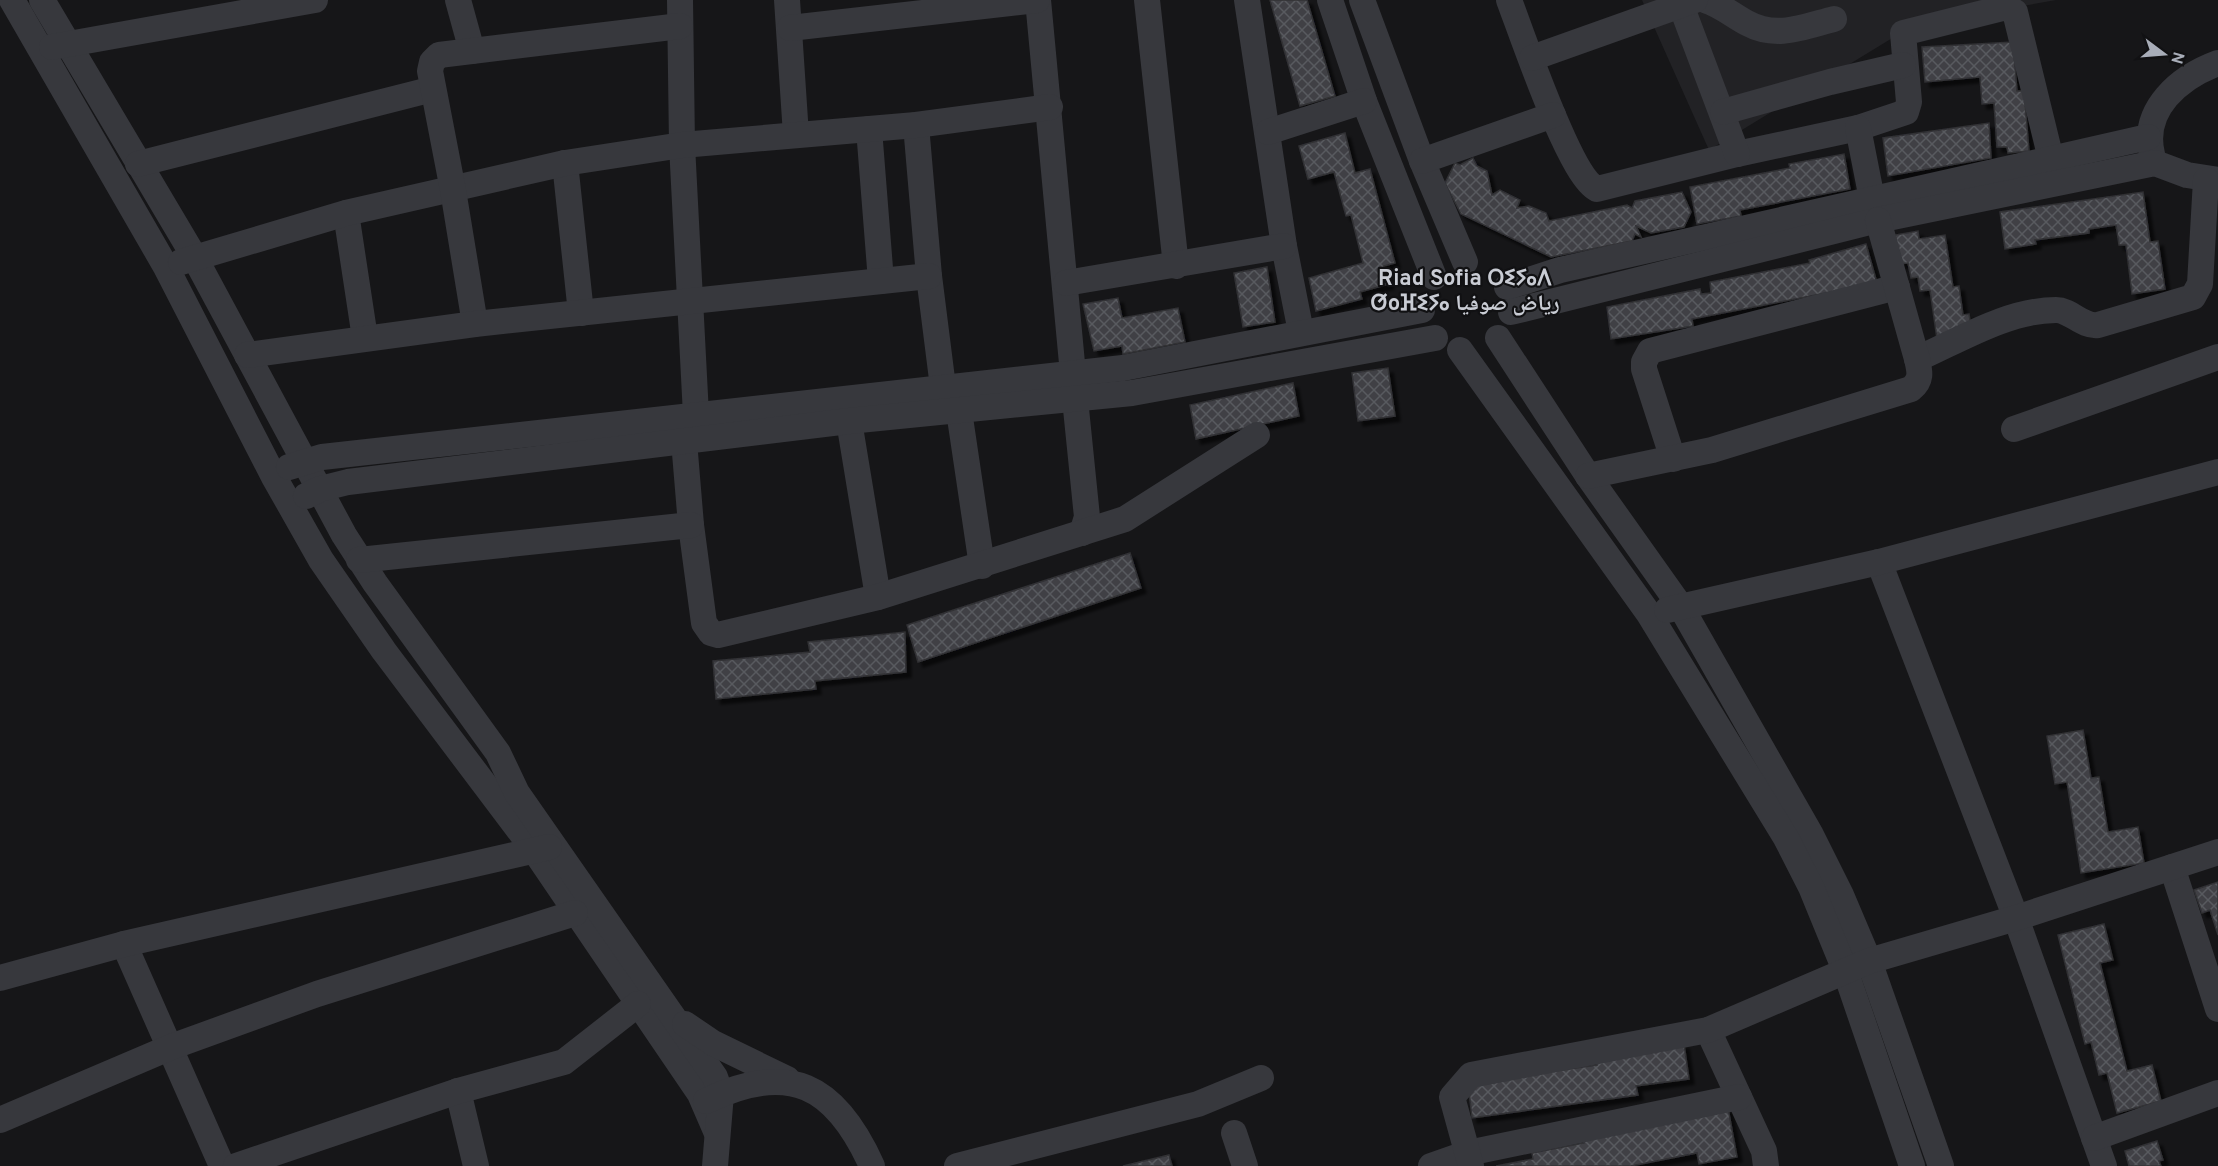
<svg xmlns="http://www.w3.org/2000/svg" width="2218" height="1166" font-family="Overpass,'Noto Naskh Arabic','Noto Sans Tifinagh',sans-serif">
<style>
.built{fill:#222225}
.building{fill:url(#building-cross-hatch);stroke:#303034;stroke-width:1.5;filter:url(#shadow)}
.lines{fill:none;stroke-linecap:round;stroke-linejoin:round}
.minor{stroke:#37383d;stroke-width:26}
.labels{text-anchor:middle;stroke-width:4.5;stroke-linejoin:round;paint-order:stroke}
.neighbourhood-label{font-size:22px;font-weight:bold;fill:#c9ccd4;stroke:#111113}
</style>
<defs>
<pattern id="building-cross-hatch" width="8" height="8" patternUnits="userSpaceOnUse" patternTransform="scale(1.5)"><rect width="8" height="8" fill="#404145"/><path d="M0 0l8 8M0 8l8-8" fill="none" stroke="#595a5e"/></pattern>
<filter id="shadow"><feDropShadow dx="5" dy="5" stdDeviation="1.5" flood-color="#0009"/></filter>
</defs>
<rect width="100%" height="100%" fill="#161618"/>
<path class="built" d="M1642,0H2056L1912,26L1709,150Z"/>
<g class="building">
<path d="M1270,0H1307L1335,96L1300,106Z"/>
<path d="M2013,42L2017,91H2024L2029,151L2008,153L2007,147H1997L1994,103L1982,104L1980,77L1925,82L1922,47Z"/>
<path d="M1989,123L1991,158L1888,176L1883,138Z"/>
<path d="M1345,133L1355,173L1370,169L1395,263L1384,266L1389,284L1360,292L1362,299L1316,311L1309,278L1363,263L1351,215L1346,216L1334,172L1308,179L1299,146Z"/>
<path d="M1844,154L1850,189L1740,210L1741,216L1697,224L1690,187L1790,168L1789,164Z"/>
<path d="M1473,158L1477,166L1487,171L1492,195L1500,190L1520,200L1517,208L1529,206L1546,213L1549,221L1627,205L1632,208L1635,201L1682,192L1691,212L1684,227L1651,233L1636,226L1641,237L1635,234L1632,241L1551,257L1461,214L1445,183L1455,163L1460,165Z"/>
<path d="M2143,192L2150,242L2158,241L2165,289L2132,294L2126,245H2119L2116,225L2089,229V233L2035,240L2036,244L2005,249L2000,212Z"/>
<path d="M1918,231L1919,239L1945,235L1953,287L1959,286L1963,315L1969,314L1972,334L1937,339L1930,290L1920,291L1918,277L1911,278L1908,263L1900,264L1895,235Z"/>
<path d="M1866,244L1877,283L1692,319L1693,326L1611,339L1607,307L1700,289L1701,294L1711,293L1710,282L1810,263L1809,260Z"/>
<path d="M1267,267L1275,322L1243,327L1234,273Z"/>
<path d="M1118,298L1122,318L1178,308L1185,342L1123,354L1122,346L1094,351L1083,304Z"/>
<path d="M1388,368L1395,416L1358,421L1352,373Z"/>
<path d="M1293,383L1299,416L1196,439L1190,405Z"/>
<path d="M1130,553L1141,588L918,662L907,625Z"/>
<path d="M905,632L906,672L815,681L816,689L716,699L713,661L810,652L808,642Z"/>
<path d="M2083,730L2091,778L2099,777L2108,832L2138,827L2144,863L2081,873L2067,782L2055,784L2047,736Z"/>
<path d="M2218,882V935L2210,910L2202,913L2194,890Z"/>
<path d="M2104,924L2113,960L2100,963L2127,1071L2152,1065L2161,1101L2117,1113L2107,1073L2099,1075L2091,1042L2085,1044L2058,935Z"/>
<path d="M1684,1044L1689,1079L1636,1086L1638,1095L1472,1118L1468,1083L1597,1065L1596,1056Z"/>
<path d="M1728,1108L1737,1157L1699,1164L1697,1153L1631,1166H1496L1533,1159L1532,1153L1584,1143L1583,1140Z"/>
<path d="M2157,1141L2163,1160L2159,1161L2161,1166H2129L2125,1151Z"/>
<path d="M1169,1155L1172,1166H1123Z"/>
</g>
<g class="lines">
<g class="minor">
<path d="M12,0L166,267L274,477L321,560L384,651L534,850L700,1094L716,1131"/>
<path d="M42,0L195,258L344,535L375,583L498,753L517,793L715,1077L721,1094L715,1166"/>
<path d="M458,0L472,51"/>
<path d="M680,0L682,145L696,415"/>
<path d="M787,0L796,135"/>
<path d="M1038,0L1073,374"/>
<path d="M1147,0L1176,266"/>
<path d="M1247,0L1284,246L1301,332"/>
<path d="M1330,0L1364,101L1434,277"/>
<path d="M1362,0L1422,161L1465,262"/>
<path d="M1509,0C1522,34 1570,177 1597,189L1737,154L1858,128L1906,112L1909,102L1903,33L2007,7L2015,12L2051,159"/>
<path d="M1679,0L1737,154"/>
<path d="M1705,0C1721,5 1732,15 1747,23C1776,39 1803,27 1834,19"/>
<path d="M790,28L1037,0"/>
<path d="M52,47L315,0"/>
<path d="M1532,58L1695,0"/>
<path d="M1723,112L1830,82L1903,65"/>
<path d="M916,125L929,276L943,387"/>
<path d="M1858,128L1872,199"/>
<path d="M869,129L881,281"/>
<path d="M1268,132L1364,101"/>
<path d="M2152,154C2141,109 2180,77 2218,63"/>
<path d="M1422,161L1553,115"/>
<path d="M565,163L581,313"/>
<path d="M138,164L433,89"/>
<path d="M346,213L365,338"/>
<path d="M181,262L346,213L565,163L682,145L916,125L1050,107"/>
<path d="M1066,283L1284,246"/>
<path d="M1507,287L1560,270L2148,137"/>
<path d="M1511,312L1878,220L2155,163L2187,175L2218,180"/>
<path d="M475,324L453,190L430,71L432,62L439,55L680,26"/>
<path d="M1498,338L1588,476L1681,607L1811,835L1841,895L1869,961L1941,1166"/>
<path d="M1460,350L1649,614L1786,838L1811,887L1845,970L1912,1166"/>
<path d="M247,355L475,324L929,276"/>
<path d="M1917,359C1960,340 2008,310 2056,310C2071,310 2082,327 2098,325L2193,297L2200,284L2206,180"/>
<path d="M1075,399L1087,517L1082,533"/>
<path d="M959,411L982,566"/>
<path d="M849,421L878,597"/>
<path d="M2014,429L2218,357"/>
<path d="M684,441L691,525L704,623L711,633L718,635L878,597L1125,519L1257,435"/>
<path d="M1673,459L1644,369V362L1650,351L1897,287"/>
<path d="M289,467L322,457L1123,368L1422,310"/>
<path d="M1588,476L1712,450L1911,389C1922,380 1920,372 1917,359L1878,220"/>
<path d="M306,496L320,489L348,482L849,421L1132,393L1435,338"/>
<path d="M359,560L691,525"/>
<path d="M1879,562L2016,918L2104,1166"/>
<path d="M1667,610L1879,562L2218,472"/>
<path d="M2172,867L2218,1009"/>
<path d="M124,944L222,1166"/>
<path d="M0,978L124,944L549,847"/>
<path d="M685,1024L713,1043L787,1079"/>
<path d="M1708,1030L1764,1151L1766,1166"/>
<path d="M458,1091L476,1166"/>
<path d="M706,1101C789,1061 835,1084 872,1166"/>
<path d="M0,1120L171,1047L317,994L575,913"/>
<path d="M1234,1133L1245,1166"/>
<path d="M2094,1138L2218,1093"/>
<path d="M236,1166L458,1091L564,1062L638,1004"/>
<path d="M957,1166L1198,1104L1261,1078"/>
<path d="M1431,1166L1468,1153L1739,1097"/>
<path d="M1471,1166L1452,1097L1471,1075L1708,1030L1869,961L2016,918L2218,852"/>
</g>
</g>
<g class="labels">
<g class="neighbourhood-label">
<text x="1465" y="285">Riad Sofia ⵔⵉⵢⴰⴷ<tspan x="1465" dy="25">ⵚoⴼⵉⵢⴰ رياض صوفيا</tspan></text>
</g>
</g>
<g transform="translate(2164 54) rotate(106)" stroke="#111113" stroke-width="4.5" paint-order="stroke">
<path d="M0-4.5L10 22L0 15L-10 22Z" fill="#a8adb8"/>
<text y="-9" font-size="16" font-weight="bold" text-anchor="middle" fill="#a8adb8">N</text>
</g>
</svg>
